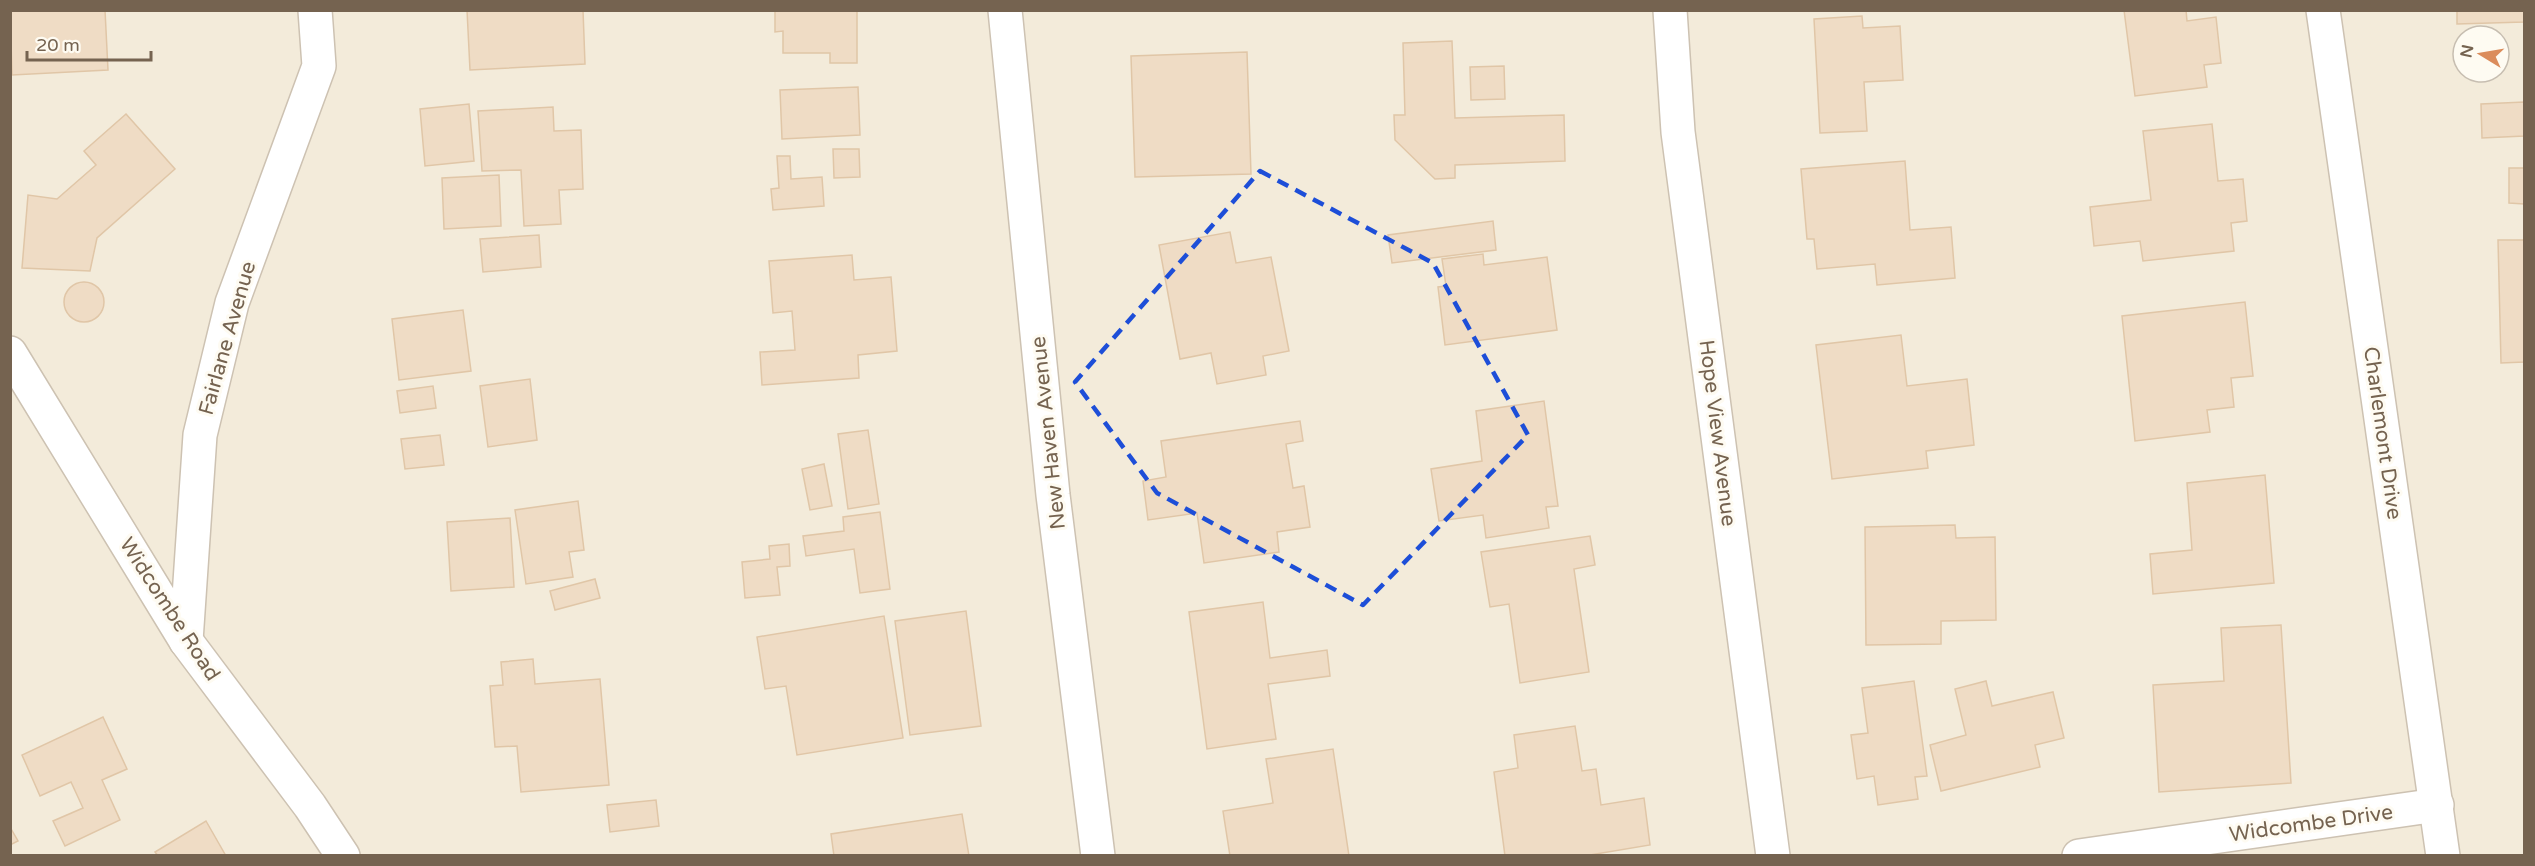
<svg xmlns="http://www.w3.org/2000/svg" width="2535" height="866" font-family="'Varela Round',sans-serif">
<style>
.residential{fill:#f3ebda;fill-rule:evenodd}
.building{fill:#efdcc5;stroke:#e0c6a7;stroke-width:1.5}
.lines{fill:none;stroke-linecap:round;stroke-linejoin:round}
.minor-casing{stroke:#cdc2b2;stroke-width:36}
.minor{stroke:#fff;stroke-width:33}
.marked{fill:none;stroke:#1d4ed8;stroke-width:4.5;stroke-dasharray:12 8;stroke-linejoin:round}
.labels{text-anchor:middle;stroke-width:6;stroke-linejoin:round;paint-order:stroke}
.street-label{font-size:21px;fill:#756350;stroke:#fefbf2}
</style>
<rect width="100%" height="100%" fill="#fbf8ec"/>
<path class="residential" d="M10,11H2524V855H11ZM2463,36H2499V72H2463Z"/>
<g class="building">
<path d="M10,10H105L108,70L12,75Z"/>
<path d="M467,10H583L585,64L470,70Z"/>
<path d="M775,10H857V63H830V53H783V31L775,32Z"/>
<path d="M2124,10H2186L2187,21L2216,17L2221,63L2204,65L2207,87L2135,96Z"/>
<path d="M2457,10H2524V22L2457,24Z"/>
<path d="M1862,16L1863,28L1900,26L1903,80L1864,82L1867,131L1820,133L1814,19Z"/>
<path d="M1452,41L1455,118L1564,115L1565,161L1455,165V178L1435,179L1395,140L1394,115H1405L1403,43Z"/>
<path d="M1247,52L1251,174L1135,177L1131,56Z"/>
<path d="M1504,66L1505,99L1471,100L1470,67Z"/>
<path d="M858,87L860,135L782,139L780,90Z"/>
<path d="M2524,102V136L2482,138L2481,104Z"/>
<path d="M469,104L474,161L425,166L420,109Z"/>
<path d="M553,107L554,131L581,130L583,189L559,190L561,224L524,226L521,170L482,171L478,111Z"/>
<path d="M126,114L175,169L97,238L90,271L22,268L28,195L57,199L96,165L84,151Z"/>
<path d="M2212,124L2218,181L2243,179L2247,221L2231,223L2234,251L2143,261L2140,241L2094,246L2090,207L2151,200L2143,131Z"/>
<path d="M833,149H859L860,177L834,178Z"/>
<path d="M777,156H790L791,179L822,177L824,206L773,210L771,189L779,188Z"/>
<path d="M1905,161L1910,230L1951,227L1955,278L1877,285L1875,264L1817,269L1814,239H1807L1801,169Z"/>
<path d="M2509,168H2524V204L2509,203Z"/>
<path d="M499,175L501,226L444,229L442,178Z"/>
<path d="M1493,221L1496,250L1392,263L1388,235Z"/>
<path d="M1230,232L1236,263L1271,257L1289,351L1263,356L1266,375L1217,384L1211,353L1180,359L1159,245Z"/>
<path d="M539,235L541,267L483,272L480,239Z"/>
<path d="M2498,240H2524V362L2501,363Z"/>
<path d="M1483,254L1484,265L1547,257L1557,330L1445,345L1438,287L1446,286L1442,259Z"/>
<path d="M852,255L854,280L891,277L897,351L858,355L859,378L762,385L760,352L795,350L792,311L773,313L769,261Z"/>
<circle cx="84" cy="302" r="20"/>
<path d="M2245,302L2253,376L2231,378L2234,407L2207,410L2210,432L2135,441L2122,316Z"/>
<path d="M463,310L471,371L399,380L392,319Z"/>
<path d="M1901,335L1907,386L1967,379L1974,445L1926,451L1928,468L1832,479L1816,345Z"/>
<path d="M530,379L537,440L488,447L480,386Z"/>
<path d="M433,386L436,408L400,413L397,391Z"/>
<path d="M1544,401L1558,506L1546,507L1549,528L1486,538L1483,515L1439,521L1431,469L1482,461L1476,411Z"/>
<path d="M1300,421L1303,441L1286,444L1293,488L1304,486L1310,527L1277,532L1279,552L1204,563L1197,513L1148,520L1143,481L1166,477L1161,441Z"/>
<path d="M868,430L879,504L848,509L838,434Z"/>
<path d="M440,435L444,465L405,469L401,439Z"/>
<path d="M824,464L832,506L810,510L802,469Z"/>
<path d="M2265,475L2274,583L2153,594L2150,554L2192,550L2187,483Z"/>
<path d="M578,501L584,550L569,552L573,577L526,584L515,510Z"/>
<path d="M880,512L890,589L860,593L854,549L806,556L803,536L844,531L843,517Z"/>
<path d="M510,518L514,587L451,591L447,522Z"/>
<path d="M1955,525L1956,538L1995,537L1996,620L1941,621V644L1866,645L1865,527Z"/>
<path d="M1590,536L1595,565L1574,569L1589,672L1520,683L1509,604L1490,607L1481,552Z"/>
<path d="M789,544L790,566L777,567L780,595L745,598L742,562L770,559L769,546Z"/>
<path d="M595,579L600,598L555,610L550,591Z"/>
<path d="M1263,602L1270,658L1327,650L1330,676L1268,684L1276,739L1207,749L1189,612Z"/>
<path d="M966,611L981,726L910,735L895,621Z"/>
<path d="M884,616L903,738L797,755L786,686L765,689L757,637Z"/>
<path d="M2281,625L2291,783L2159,792L2153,685L2224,681L2221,628Z"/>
<path d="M533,659L535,684L600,679L609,785L521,792L517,746L495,747L490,686L503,685L501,662Z"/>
<path d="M1914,681L1927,776L1915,777L1918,799L1878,805L1874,776L1857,779L1851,735L1868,733L1862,688Z"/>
<path d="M1986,681L1992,706L2053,692L2064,738L2035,745L2040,767L1941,791L1930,745L1966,735L1955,689Z"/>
<path d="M103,717L127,769L102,780L120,820L65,846L53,821L83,808L71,782L40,796L22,755Z"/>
<path d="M1575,726L1582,771L1596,769L1601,805L1644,798L1650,845L1584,856H1505L1494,772L1518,768L1514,735Z"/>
<path d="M1333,749L1349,856H1230L1223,811L1273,803L1266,759Z"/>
<path d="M656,800L659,826L610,832L607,805Z"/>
<path d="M962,814L969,856H834L831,834Z"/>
<path d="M206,821L226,856H158L155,852Z"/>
<path d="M10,827L18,841L10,845Z"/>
</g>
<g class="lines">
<g class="minor-casing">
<g id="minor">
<path d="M1005,10L1053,495L1098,856"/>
<path d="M1670,10L1678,132L1773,856"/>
<path d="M2323,10L2443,856"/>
<path d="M10,353L186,641L310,806L343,856"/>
<path d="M186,641L200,435L232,303L319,66L315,10"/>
<path d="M2079,856L2437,805"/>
</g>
</g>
<use href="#minor" class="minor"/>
</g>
<path class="marked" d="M1260,171L1433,263L1528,435L1363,605L1157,493L1075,382Z"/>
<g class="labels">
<g class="street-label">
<text transform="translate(227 338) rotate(-74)" y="7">Fairlane Avenue</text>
<text transform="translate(1048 433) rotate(-96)" y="7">New Haven Avenue</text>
<text transform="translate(1718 433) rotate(83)" y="7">Hope View Avenue</text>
<text transform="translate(2383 433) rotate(82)" y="7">Charlemont Drive</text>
<text transform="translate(170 609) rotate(57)" y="7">Widcombe Road</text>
<text transform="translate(2311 823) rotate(-8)" y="7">Widcombe Drive</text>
</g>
</g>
<rect width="2535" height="866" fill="none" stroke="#756350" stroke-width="24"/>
<g transform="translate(2481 54) rotate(281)"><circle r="28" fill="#fefbf2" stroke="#c7beb1" stroke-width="1.5"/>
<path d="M0-4.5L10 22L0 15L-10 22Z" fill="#db8c5b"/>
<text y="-9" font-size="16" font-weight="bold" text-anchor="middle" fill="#756350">N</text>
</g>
<path d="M27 51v9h124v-9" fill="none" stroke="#756350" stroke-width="3"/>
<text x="36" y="51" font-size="18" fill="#756350" stroke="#fefbf2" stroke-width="4.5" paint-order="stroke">20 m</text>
</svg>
